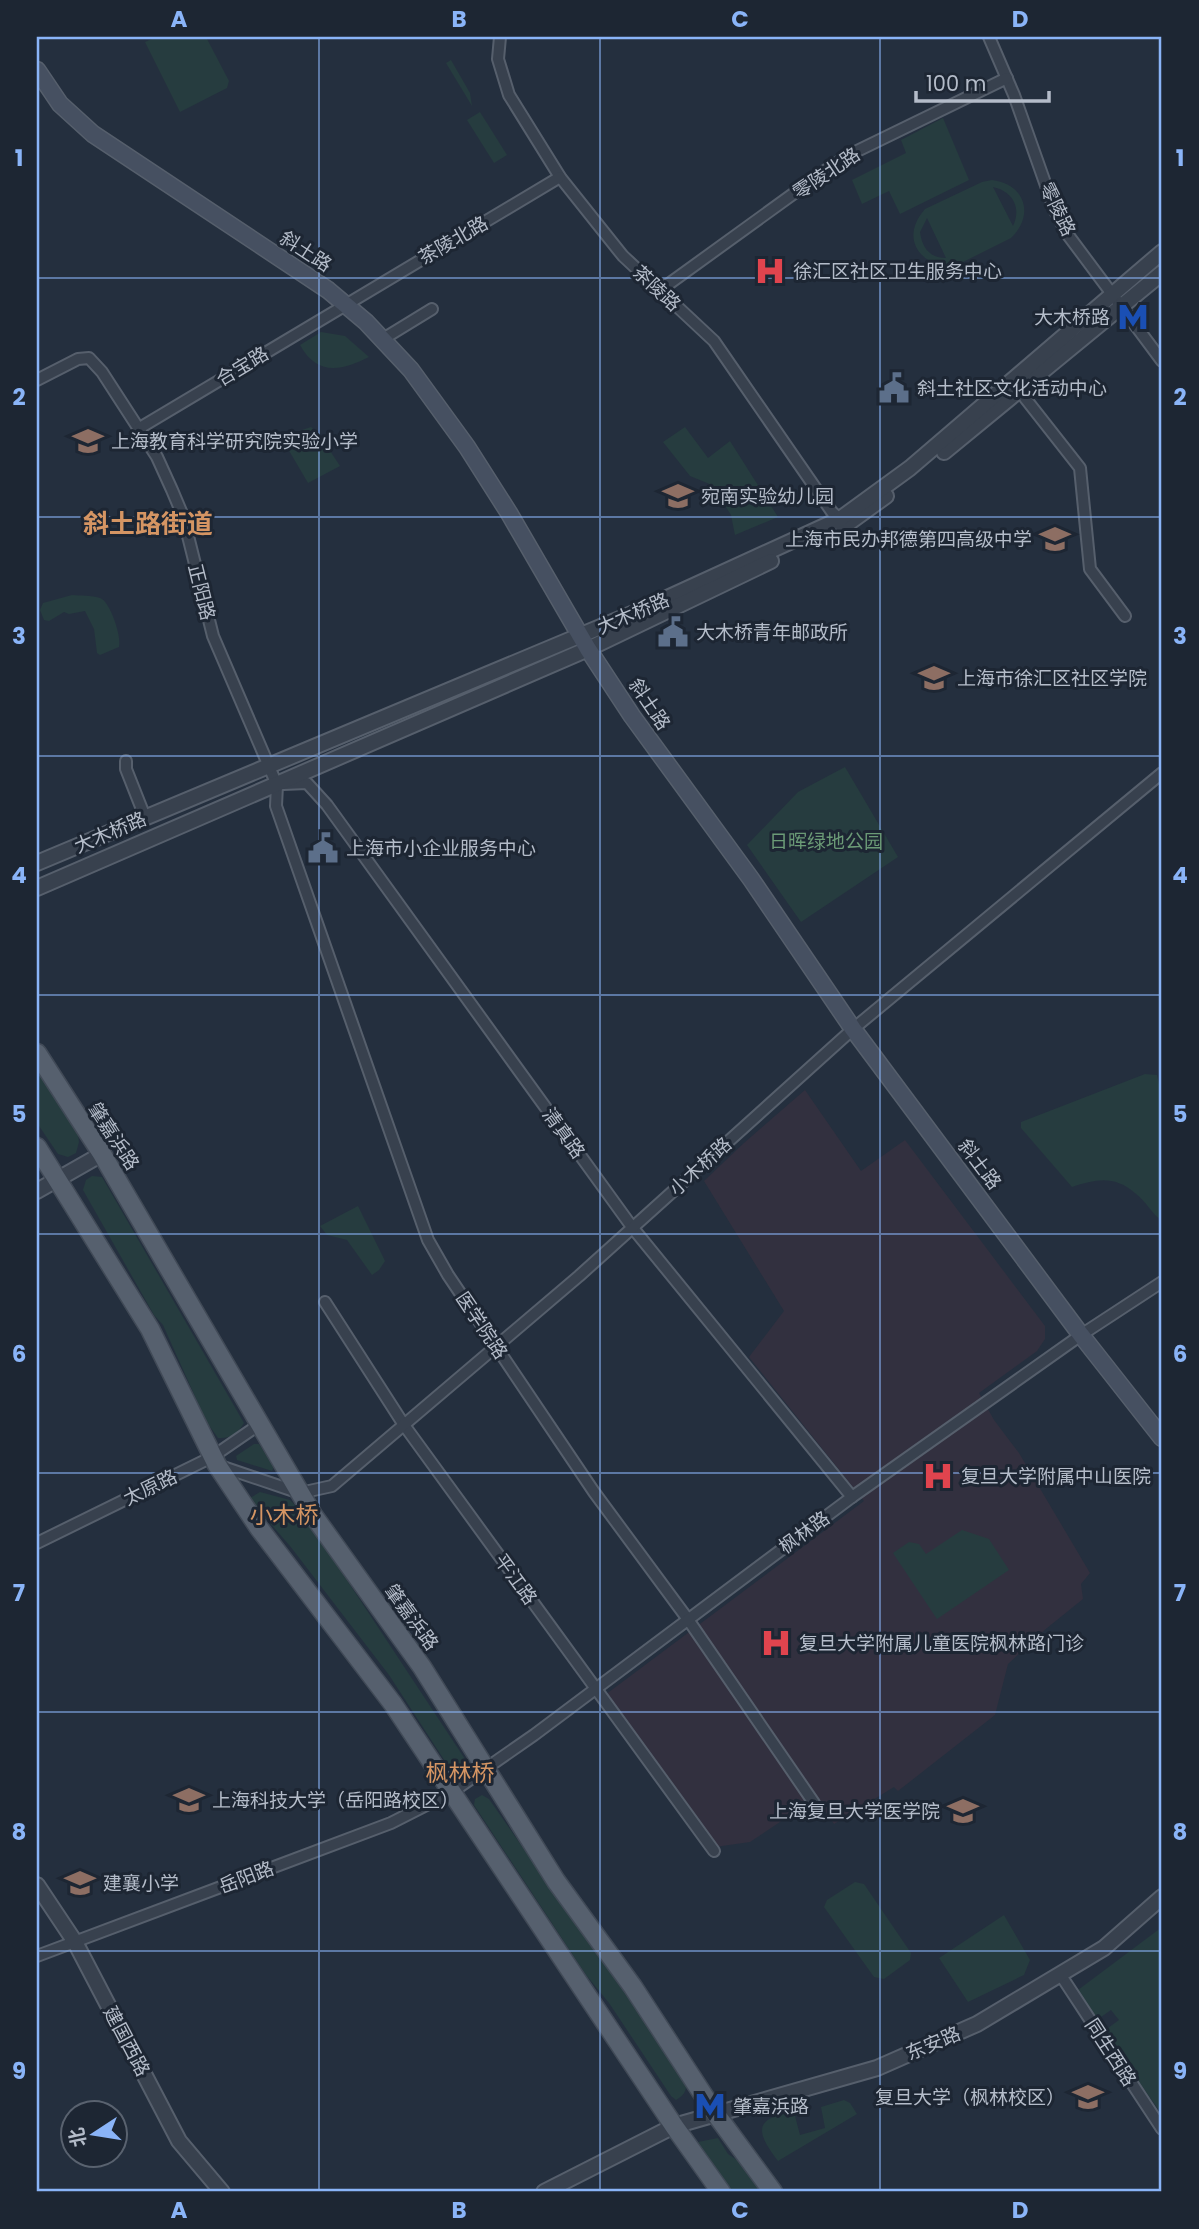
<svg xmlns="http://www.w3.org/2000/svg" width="1199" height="2229" font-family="Poppins,'Noto Sans SC',sans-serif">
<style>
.medical{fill:#32303f}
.green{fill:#263c3f;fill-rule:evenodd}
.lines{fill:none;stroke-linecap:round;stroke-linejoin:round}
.minor-casing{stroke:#565f6c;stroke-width:14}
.tertiary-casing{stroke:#565f6c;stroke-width:18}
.secondary-casing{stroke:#565f6c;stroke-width:19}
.primary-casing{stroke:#414a57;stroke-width:21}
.minor{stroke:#38414e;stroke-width:10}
.tertiary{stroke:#38414e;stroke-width:14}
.secondary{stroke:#465061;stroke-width:16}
.primary{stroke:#56606e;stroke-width:18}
.grid{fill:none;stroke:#8ab4f8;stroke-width:2;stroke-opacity:0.55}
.labels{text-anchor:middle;stroke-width:6;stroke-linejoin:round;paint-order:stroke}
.street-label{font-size:19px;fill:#b4bcc9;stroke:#1d2633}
.poi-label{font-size:19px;fill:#b4bcc9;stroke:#1d2633;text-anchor:start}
.park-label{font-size:19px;fill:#6b9a76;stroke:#1d2633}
.quarter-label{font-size:23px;fill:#d59563;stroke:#1d2633}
.district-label{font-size:26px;font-weight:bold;fill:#d59563;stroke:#1d2633}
.neatline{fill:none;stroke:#8ab4f8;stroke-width:2.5}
.grid-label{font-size:23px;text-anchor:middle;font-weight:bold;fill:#8ab4f8}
</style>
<rect width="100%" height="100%" fill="#242f3e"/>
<path class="medical" d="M805,1090L861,1171L905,1140L1045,1326V1339L1037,1351L979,1393L994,1420L1019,1453L1090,1573L1081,1584L1083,1599L1047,1628L1008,1664L995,1715L898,1791L894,1787L834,1824L816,1798L750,1842L715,1847L605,1695L864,1501L749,1357L784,1311L704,1181L744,1143Z"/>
<g class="green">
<path d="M156,37H206L229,81L227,88L180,112L145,42Z"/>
<path d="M451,60L470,93L472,106L446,63Z"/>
<path d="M480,112L507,155L494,163L467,120Z"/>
<path d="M943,118L969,180L900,214L889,191L862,204L852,180L906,153L901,140Z"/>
<path d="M992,180C1025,184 1035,215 1011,238L927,280L924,275L941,266C913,257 904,233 925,209L982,182ZM993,187C1012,191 1022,207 1013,226ZM927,218L946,258C930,258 922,248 920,232Z"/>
<path d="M321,332L345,336L369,357C341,371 317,376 300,345Z"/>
<path d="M311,427L319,434L340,466L308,483L281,437Z"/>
<path d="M685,427L708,458L730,441L778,517L735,535L731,515L712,485L690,476L663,442Z"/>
<path d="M72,595C80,596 91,595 100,598C110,601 122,637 119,647L100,655L97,653L94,629L85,611L69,614L64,612L49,621L44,620L40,610L43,603Z"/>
<path d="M845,767L898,857L801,922L747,845L798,792Z"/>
<path d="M37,1067L78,1134L79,1142L76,1153L68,1157L58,1154L37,1123Z"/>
<path d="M1145,1074L1157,1075L1162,1096V1221C1151,1213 1146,1201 1135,1193C1114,1175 1096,1179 1072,1187L1021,1128V1122Z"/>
<path d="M92,1176L102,1177L244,1423C238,1433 231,1439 218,1438L206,1421L163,1325L154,1315L83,1190L86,1180Z"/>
<path d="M358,1206L385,1261L379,1270L372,1275L347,1240L327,1235L320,1226Z"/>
<path d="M254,1444H259L274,1467L272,1471L237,1460L236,1456Z"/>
<path d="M260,1492L290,1500L302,1512L465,1759L464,1765L456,1770L450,1769L389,1675L290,1546L254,1505L250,1498Z"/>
<path d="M962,1530L989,1539L1009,1570L937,1619L893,1553L909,1542L919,1544L926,1554Z"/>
<path d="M482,1795L489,1799L686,2081C687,2090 685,2095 676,2100L671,2096L609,2003L586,1975L474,1805L475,1799Z"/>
<path d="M855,1882L864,1884L911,1953L910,1960L884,1979L874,1977L824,1907L827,1900Z"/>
<path d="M1004,1915L1030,1960L1024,1975L968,2002L939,1958Z"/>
<path d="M1162,1927V2115L1104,2031L1119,2020L1111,2010L1098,2019L1078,1990Z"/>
<path d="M844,2100L850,2103L857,2114L778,2161C755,2131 754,2118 794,2112L800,2135L825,2128L821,2107Z"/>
<path d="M718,2138L728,2154L743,2164L763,2192H733L698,2142Z"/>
</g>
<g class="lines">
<g class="minor-casing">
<g id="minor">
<path d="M500,37L498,59L509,95L560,177L623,256L714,341L832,512L844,523"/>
<path d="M989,37L1014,95L1055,211L1068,235L1162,361"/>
<path d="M659,291L829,168L853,153L1007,78"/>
<path d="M383,339L432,309"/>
<path d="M37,380L78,359L89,358L102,372L157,457L172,490L183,516L213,636L277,785L276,806L428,1240L448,1275L594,1492L687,1618L814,1803"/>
<path d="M1025,398L1080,468L1090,569L1125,616"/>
<path d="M138,429L560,177"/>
<path d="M126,761V769L145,817"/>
<path d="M283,784L307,783L327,805L632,1227L852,1497"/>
<path d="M325,1302L404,1425L714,1851"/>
<path d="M217,1465L300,1493L332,1486L579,1276L853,1029L1162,773"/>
<path d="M37,1543L212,1457L260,1424"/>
<path d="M37,1956L391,1823L452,1792L534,1735L852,1497L1081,1335L1162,1282"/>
<path d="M1060,1974L1162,2129"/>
</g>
</g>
<g class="tertiary-casing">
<g id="tertiary">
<path d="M944,452L1162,273"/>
<path d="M843,527L886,496"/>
<path d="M37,863L641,610L840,519L910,468L1162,252"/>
<path d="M37,888L588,649L771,561"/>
<path d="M37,1191L102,1154"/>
<path d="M37,1885L75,1942L179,2141L222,2192"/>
<path d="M544,2192L674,2126L877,2068L977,2024L1104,1948L1162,1897"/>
</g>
</g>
<g class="secondary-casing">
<path id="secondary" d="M37,70L60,104L93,134L328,290L366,322L411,370L467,447L509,513L588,649L632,716L751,879L853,1029L1081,1335L1162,1438"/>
</g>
<g class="primary-casing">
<g id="primary">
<path d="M37,1053L102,1154L313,1515L422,1667L556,1881L633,1987L715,2113L773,2192"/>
<path d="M37,1147L150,1329L217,1465L259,1528L393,1704L674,2126L721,2192"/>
</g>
</g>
<use href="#minor" class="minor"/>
<use href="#tertiary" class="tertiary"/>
<use href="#secondary" class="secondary"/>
<use href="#primary" class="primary"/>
</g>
<path class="grid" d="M319,37V2192M600,37V2192M880,37V2192M37,278H1162M37,517H1162M37,756H1162M37,995H1162M37,1234H1162M37,1473H1162M37,1712H1162M37,1951H1162"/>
<defs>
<g id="hospital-bare" transform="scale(2.415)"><path d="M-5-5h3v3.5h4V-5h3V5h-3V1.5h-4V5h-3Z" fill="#e0444e" stroke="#1d2633" stroke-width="2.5" paint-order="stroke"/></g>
<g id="metro-bare" transform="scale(2.415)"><path d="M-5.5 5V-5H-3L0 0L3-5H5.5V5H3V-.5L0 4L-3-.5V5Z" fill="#1a4fb4" stroke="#1d2633" stroke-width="2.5" paint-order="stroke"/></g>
<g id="civic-bare" transform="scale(2.415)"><path d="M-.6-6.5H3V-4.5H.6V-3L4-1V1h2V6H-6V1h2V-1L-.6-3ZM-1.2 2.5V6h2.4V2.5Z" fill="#5c6f8a" stroke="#1d2633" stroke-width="2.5" paint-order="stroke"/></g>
<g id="school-bare" transform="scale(2.415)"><path d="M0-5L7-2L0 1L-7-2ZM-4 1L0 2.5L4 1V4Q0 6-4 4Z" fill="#8d6e63" stroke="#1d2633" stroke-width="2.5" paint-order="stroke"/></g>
<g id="university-bare" transform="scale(2.415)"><path d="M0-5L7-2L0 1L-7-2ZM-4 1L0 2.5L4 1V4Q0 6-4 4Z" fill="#8d6e63" stroke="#1d2633" stroke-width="2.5" paint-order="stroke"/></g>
</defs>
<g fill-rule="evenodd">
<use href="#hospital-bare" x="770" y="271"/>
<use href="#metro-bare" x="1133" y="317"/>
<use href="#civic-bare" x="894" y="388"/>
<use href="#school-bare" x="88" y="441"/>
<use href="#school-bare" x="678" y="496"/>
<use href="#school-bare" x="1055" y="539"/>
<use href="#civic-bare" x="673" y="632"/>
<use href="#university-bare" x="934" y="678"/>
<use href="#civic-bare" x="323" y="848"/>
<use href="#hospital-bare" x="938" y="1476"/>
<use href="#hospital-bare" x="776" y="1643"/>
<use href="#university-bare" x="189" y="1800"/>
<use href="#school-bare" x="963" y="1811"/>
<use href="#school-bare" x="80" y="1883"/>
<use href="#university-bare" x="1088" y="2097"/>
<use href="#metro-bare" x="710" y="2106"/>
</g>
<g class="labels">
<g class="street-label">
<text transform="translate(826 173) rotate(-34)" y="7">零陵北路</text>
<text transform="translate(1058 209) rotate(64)" y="7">零陵路</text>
<text transform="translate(453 240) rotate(-30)" y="7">茶陵北路</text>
<text transform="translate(306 251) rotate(33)" y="7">斜土路</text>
<text transform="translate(657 288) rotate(43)" y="7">茶陵路</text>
<text transform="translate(242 366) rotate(-31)" y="7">合宝路</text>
<text transform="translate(202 592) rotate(76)" y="7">正阳路</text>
<text transform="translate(633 613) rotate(-23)" y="7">大木桥路</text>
<text transform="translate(650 704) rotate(56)" y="7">斜土路</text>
<text transform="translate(110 832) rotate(-23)" y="7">大木桥路</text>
<text transform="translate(564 1133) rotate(54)" y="7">清真路</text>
<text transform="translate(114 1136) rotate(57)" y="7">肇嘉浜路</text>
<text transform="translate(980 1164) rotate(53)" y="7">斜土路</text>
<text transform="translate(700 1166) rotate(-42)" y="7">小木桥路</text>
<text transform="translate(482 1325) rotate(56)" y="7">医学院路</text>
<text transform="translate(150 1487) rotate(-26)" y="7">太原路</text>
<text transform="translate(804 1532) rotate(-36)" y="7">枫林路</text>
<text transform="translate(516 1579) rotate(54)" y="7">平江路</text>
<text transform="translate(412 1617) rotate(54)" y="7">肇嘉浜路</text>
<text transform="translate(246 1877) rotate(-21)" y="7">岳阳路</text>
<text transform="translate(127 2041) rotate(62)" y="7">建国西路</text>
<text transform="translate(933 2043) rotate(-23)" y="7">东安路</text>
<text transform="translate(1111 2052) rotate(57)" y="7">同生西路</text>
</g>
<g class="poi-label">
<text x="793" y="278">徐汇区社区卫生服务中心</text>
<text x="1110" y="324" text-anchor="end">大木桥路</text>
<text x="917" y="395">斜土社区文化活动中心</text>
<text x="111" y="448">上海教育科学研究院实验小学</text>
<text x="701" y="503">宛南实验幼儿园</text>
<text x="1032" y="546" text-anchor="end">上海市民办邦德第四高级中学</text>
<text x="696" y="639">大木桥青年邮政所</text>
<text x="957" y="685">上海市徐汇区社区学院</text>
<text x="346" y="855">上海市小企业服务中心</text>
<text x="961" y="1483">复旦大学附属中山医院</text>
<text x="799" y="1650">复旦大学附属儿童医院枫林路门诊</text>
<text x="212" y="1807">上海科技大学（岳阳路校区）</text>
<text x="940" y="1818" text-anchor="end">上海复旦大学医学院</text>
<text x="103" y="1890">建襄小学</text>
<text x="1065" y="2104" text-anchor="end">复旦大学（枫林校区）</text>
<text x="733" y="2113">肇嘉浜路</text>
</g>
<g class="park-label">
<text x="826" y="848">日晖绿地公园</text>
</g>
<g class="quarter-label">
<text x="284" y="1523">小木桥</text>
<text x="460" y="1781">枫林桥</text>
</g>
<g class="district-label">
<text x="148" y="533">斜土路街道</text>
</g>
</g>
<rect width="1199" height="2229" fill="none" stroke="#1d2633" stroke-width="77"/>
<g transform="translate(94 2134) rotate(258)"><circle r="33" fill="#1d2633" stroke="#59626f" stroke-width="2"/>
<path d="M0-5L12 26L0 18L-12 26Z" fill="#8ab4f8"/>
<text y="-10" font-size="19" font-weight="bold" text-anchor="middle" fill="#b4bcc9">北</text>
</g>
<path d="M916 91v10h133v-10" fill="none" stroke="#b4bcc9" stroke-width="3.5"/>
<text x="926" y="91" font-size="21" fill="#b4bcc9" stroke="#1d2633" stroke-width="5" paint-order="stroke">100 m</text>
<rect x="38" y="38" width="1122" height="2152" class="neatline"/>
<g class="grid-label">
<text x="179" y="27">A</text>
<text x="459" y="27">B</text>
<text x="740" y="27">C</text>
<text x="1020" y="27">D</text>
<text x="19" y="166">1</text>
<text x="1180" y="166">1</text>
<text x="19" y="405">2</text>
<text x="1180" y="405">2</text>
<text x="19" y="644">3</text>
<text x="1180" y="644">3</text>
<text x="19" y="883">4</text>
<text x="1180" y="883">4</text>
<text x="19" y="1122">5</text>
<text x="1180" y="1122">5</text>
<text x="19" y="1362">6</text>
<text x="1180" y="1362">6</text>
<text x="19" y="1601">7</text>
<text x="1180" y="1601">7</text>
<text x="19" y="1840">8</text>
<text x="1180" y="1840">8</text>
<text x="19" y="2079">9</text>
<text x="1180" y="2079">9</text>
<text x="179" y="2218">A</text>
<text x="459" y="2218">B</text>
<text x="740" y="2218">C</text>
<text x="1020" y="2218">D</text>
</g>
</svg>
